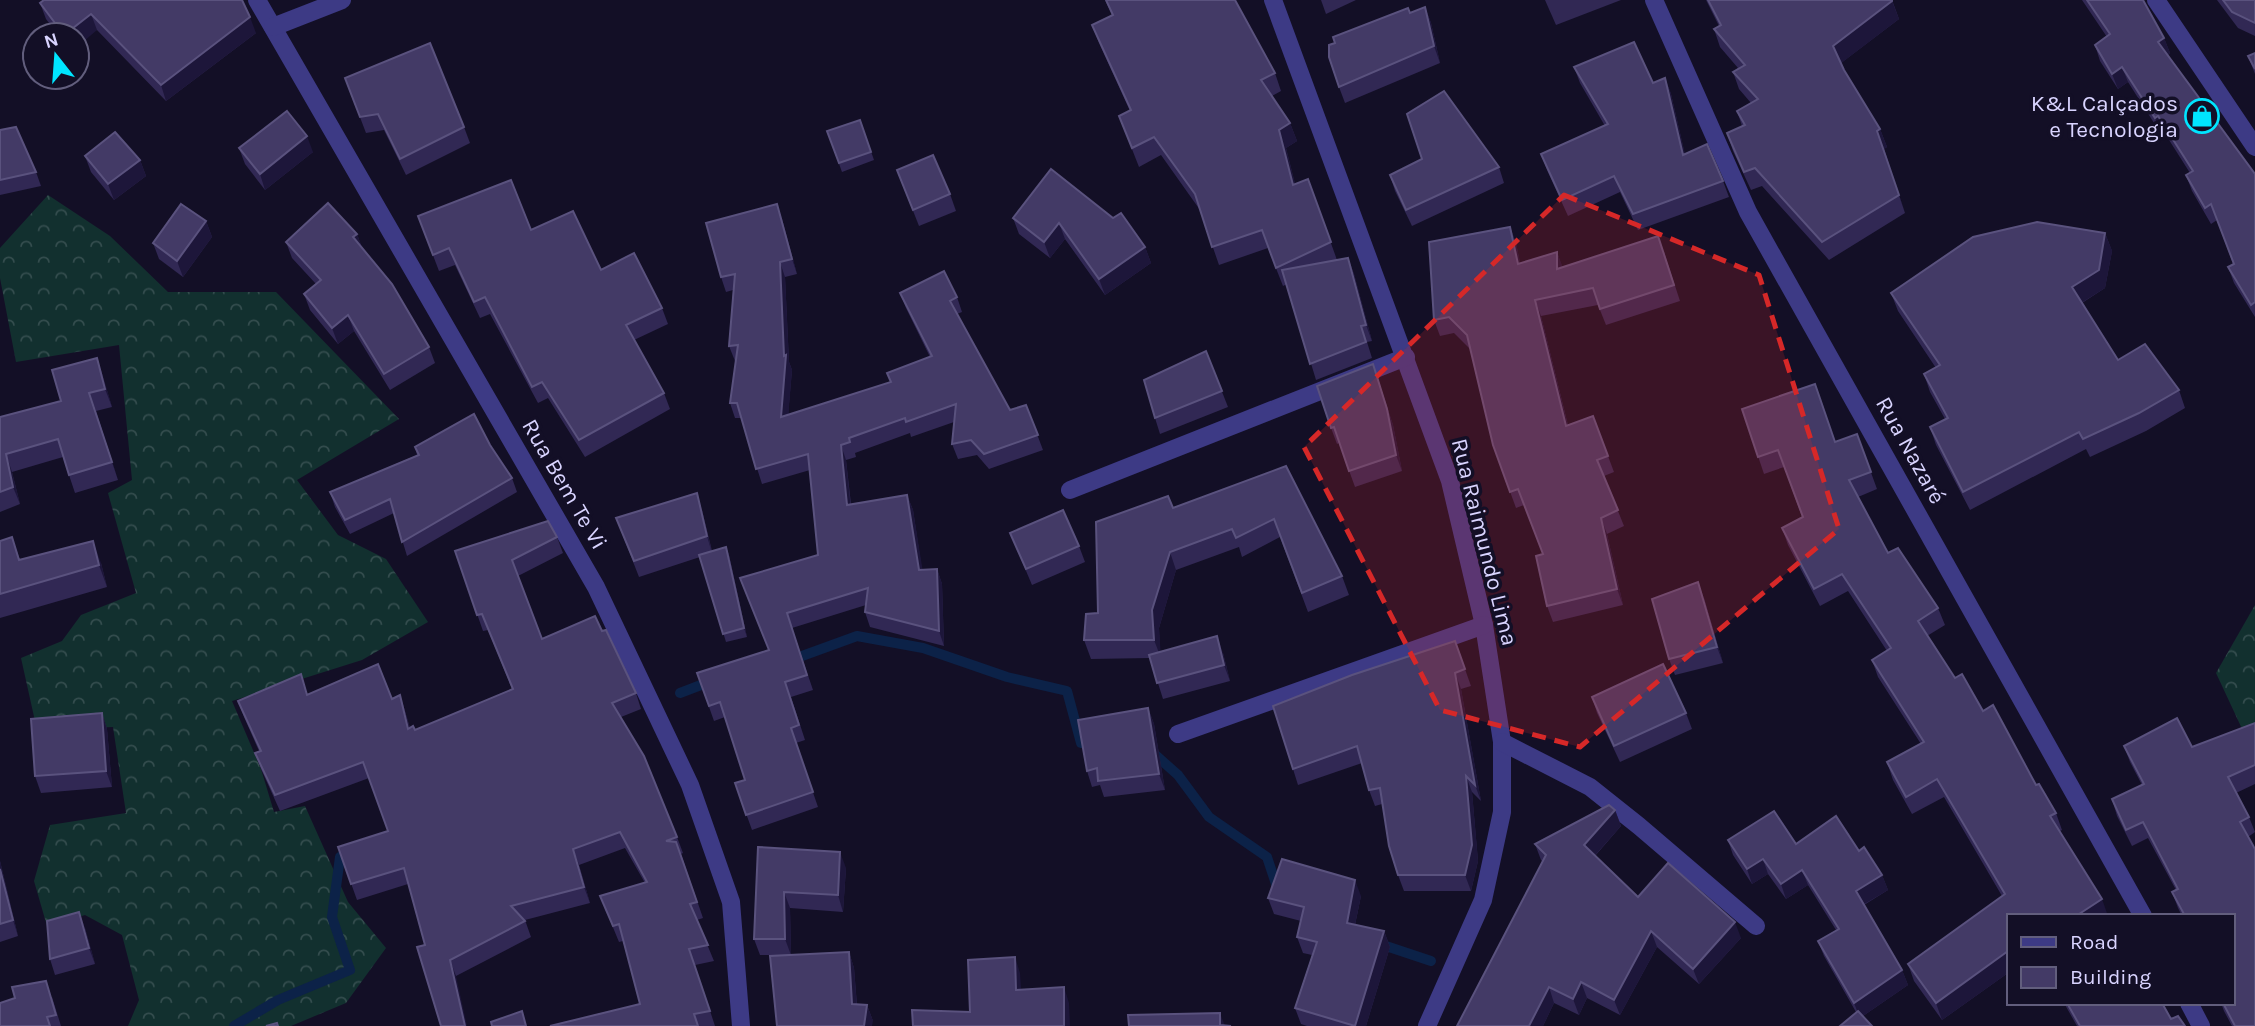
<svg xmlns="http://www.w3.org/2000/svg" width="2255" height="1026" font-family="Karla,sans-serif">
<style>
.forest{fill:url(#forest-crowns)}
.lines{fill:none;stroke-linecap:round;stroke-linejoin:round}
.stream{stroke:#0c2248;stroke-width:10}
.minor{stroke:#3d3a85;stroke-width:18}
.wall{fill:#312854}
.shaded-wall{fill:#1d163a}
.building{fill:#433a66;stroke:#5a527e;stroke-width:2}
.marked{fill:#d62828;fill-opacity:0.2;stroke:#d62828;stroke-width:5;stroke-dasharray:14 9;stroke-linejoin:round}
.labels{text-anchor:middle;stroke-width:7;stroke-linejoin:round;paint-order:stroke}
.poi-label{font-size:23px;fill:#d9d4ff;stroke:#130f26;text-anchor:end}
.street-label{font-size:23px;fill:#d9d4ff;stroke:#130f26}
</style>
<defs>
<pattern id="forest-crowns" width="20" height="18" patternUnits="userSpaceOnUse" patternTransform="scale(1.75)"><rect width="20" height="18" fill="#12302f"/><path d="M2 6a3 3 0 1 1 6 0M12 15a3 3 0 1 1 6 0" fill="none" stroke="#344d4e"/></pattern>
</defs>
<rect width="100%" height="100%" fill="#130f26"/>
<g class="forest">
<path d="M48,195L110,236L168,292H276L399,419L297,480L338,535L386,559L428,622L362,660L232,701L261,769L274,812L305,806L348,902L386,948L346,1003L291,1026H128L139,1000L122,935L85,915L47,926L34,881L50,825L126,813L113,727L37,730L21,658L62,641L81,615L136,593L108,493L132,480L119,345L16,362L0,278V248Z"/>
<path d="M2255,605V729L2244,733L2216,673Z"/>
</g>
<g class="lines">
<g class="stream">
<path d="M791,660L857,636L923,648L1007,677L1067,691L1081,743L1095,744"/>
<path d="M680,693L714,680"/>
<path d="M1151,751L1178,775L1209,817L1267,857L1278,890"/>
<path d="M1377,943L1431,961"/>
<path d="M234,1026L278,1000L350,970L332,917L340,857L353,850"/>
</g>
<g class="minor">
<path d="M257,0L596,587L690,785L731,902L741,1026"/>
<path d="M1273,0L1450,481L1484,625L1502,742V812L1483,900L1427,1026"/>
<path d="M1654,0L1748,212L2143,916"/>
<path d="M2156,0L2255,147"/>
<path d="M273,27L342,0"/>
<path d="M1070,490L1406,357"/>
<path d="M1178,734L1484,625"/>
<path d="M1502,742L1590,787L1639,826L1756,926"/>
<path d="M2189,1003L2201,1026"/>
</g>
</g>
<g class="wall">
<path d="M1105,0H1235L1275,73L1281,91L1272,96L1290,123L1297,141L1286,148L1295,184L1308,179L1337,260L1348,258L1354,274L1372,341L1367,342L1372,358L1316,380L1287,284L1283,286L1268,248L1219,265L1200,210L1161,155L1139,167L1119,116L1130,111L1099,43L1092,25L1112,15Z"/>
<path d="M1321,0H1356L1326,14Z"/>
<path d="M1545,0H1621L1556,25Z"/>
<path d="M1706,0H1892L1899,19L1841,63L1844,70L1880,129L1887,147L1884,149L1905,213L1829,260L1762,186L1751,190L1733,151L1727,133L1742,126L1737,111L1751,103L1739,89L1733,72L1738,68L1720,47L1714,29L1719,26Z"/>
<path d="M2082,0H2143L2164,38L2170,53L2168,55L2255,174V317L2234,283L2228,267L2233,264L2217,220L2211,224L2192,191L2186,175L2190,173L2164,132L2161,134L2128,82L2118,89L2100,61L2095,45L2107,37Z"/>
<path d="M2217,0H2255V36L2238,28Z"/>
<path d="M40,3L256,33L166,101L97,30L77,35H58L46,19Z"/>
<path d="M1425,7L1431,23L1440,63L1345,103L1339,87L1410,13Z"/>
<path d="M2255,53V74L2248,56Z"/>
<path d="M1574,67L1653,83L1665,78L1671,94L1685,155L1723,181L1729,197L1638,230L1620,192L1568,216L1547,170L1541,154L1605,126L1580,83Z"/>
<path d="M345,78L464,127L470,143L406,175L384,130L366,133Z"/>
<path d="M860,120L874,160L842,172L827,131Z"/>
<path d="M0,130L36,172L41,186L0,195Z"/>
<path d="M239,148L313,152L265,190L245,164Z"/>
<path d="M85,156L140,160L146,176L114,200L91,172Z"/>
<path d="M1422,159L1499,167L1504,183L1412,226L1395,191L1390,175Z"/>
<path d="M897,170L950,194L956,211L919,226Z"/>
<path d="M418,216L531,230L601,270L662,308L668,324L634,340L664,393L670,409L585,457L548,398L538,403L490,314L480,318L455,265L439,271Z"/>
<path d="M1013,218H1113L1145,247L1151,263L1105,295L1065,239L1050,258L1019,234Z"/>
<path d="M782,219L797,274L785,277L789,362L792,370L788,415L891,382L930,357L906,308L900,293L957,297L962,312L957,314L1010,410L1026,405L1043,450L989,469L977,455L958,459L952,444L954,422L911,437L910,433L855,453L856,457L846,460L851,504L907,495L913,510L922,570L937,569L942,584L944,646L870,627L865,612L866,605L792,628L813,690L791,697L805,740L796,743L818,807L752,830L735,783L745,780L725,717L714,721L697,673L769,650L740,578L818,555L810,470L762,484L741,418H735L730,403L736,361H735L729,346L733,290L726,292L721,277Z"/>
<path d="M206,221L212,237L183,277L159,259L153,243Z"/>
<path d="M1510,227L1516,243L1520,263L1557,252L1562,267L1664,252L1680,301L1606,325L1598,305L1541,316L1568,425L1593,416L1614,472L1604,476L1624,526L1607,534L1623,605L1553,622L1547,606L1543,555L1524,505L1516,508L1493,445L1470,349L1454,333L1440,336L1434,320Z"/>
<path d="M2105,233L2112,251L2105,288L2082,303L2118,360L2179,390L2185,408L2146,431L2090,457L2086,449L1970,510L1936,445L1930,427L1945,419L1930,392L1924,374L1936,368L1898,311L1891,293Z"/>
<path d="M357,234L362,248L429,347L435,363L390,390L354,331L338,344L310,310L304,294L316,284L292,258L286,242Z"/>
<path d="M1206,351L1228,407L1160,434L1155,418Z"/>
<path d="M97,358L112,407L96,411L118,480L75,493L63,457L12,472L20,504L0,512V417L61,401Z"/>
<path d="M1373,364L1393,425L1402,471L1355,487L1339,443L1337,444L1331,428Z"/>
<path d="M1821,401L1835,442L1857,434L1877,489L1858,497L1888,553L1938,608L1945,625L1927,636L1955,678L1983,711L2056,813L2062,830L2060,831L2008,916V973L1942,1020L1914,981L1908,964L2002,896L1944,797L1912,814L1893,780L1887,762L1921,744L1878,677L1872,660L1887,651L1848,591L1820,606L1788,545L1782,528L1802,517L1784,467L1764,474L1742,409Z"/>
<path d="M490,445L512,478L517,492L407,556L394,513L350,534L335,507L330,492L417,455L415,447Z"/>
<path d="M1286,466L1342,576L1349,595L1308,612L1280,537L1242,557L1239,547L1176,570L1159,628L1160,652L1223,653L1230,681L1163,699L1150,658L1091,659L1084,640L1098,613L1173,508Z"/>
<path d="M702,510L712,551L726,547L729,555L747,637L726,642L700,557L639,577L616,518Z"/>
<path d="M1010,533L1079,546L1085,562L1032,585Z"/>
<path d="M12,537L20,560L101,563L107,587L0,618V541Z"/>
<path d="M557,537L563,553L518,576L542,639L602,631L636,693L641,709L621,717L677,837L683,853L681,854L703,918L697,920L714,961L695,965L715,1026H550L640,1004L623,941L619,942L600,896L645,883L625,848L579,865L590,903L525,920L531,937L456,976L425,945L408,884L357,900L338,847L388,831L369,778L280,811L261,769L255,753L259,751L244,717L238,701L308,695L392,699L400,695L405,711L410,728L415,730L512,689L488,630L483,631L455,551Z"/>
<path d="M1704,598L1723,663L1675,675L1669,659Z"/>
<path d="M1455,641L1471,686L1461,689L1481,801L1472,792L1478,861L1471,891H1404L1398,875L1382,804L1375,806L1369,790L1362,763L1298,785L1293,769Z"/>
<path d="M1592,697L1686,713L1692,729L1620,762L1597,713Z"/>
<path d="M1148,708L1154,724L1165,790L1104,797L1100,785L1092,787L1087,771Z"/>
<path d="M102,713L107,729L112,787L41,793L35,776Z"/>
<path d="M2255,723V784L2236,793L2249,817L2255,832L2248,837L2255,1026H2232L2224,1011L2221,1003H2232V916H2182L2178,908L2172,892L2176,890L2148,838L2132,846L2117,816L2112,799L2142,785L2130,762L2124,746L2192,747Z"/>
<path d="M1615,810L1621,826L1595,856L1638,897L1741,938L1699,984L1657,947L1620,1015L1587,998L1579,1015L1554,1003L1543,1026H1457L1543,862L1541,860L1535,844Z"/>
<path d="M1728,840L1796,844L1859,851L1882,875L1888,890L1864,905L1902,970L1908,985L1863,1016L1856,1012L1824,956L1818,941L1836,930L1808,885L1786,899L1768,874L1752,884L1733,855Z"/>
<path d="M758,847L846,868L843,912L790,908L791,955L849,952L854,968L857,1005H867L873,1021L783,955H760L754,939Z"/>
<path d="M0,861L18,936L0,942Z"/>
<path d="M1361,896L1355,925L1384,931L1390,947L1366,1026H1307L1301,1024L1295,1008L1312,955L1303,953L1297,937L1301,921L1274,914L1268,898Z"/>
<path d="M85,928L95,964L55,975L50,959Z"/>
<path d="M52,997L61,1026H0Z"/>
<path d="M2064,1003H2162L2171,1019L2185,1026H2077Z"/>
</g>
<g class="shaded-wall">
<path d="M1892,1L1899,19L1840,64L1833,46Z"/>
<path d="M1425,7L1431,23L1440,63L1434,46Z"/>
<path d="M91,14L97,30L77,47V35H66Z"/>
<path d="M250,17L256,33L166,101L161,85Z"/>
<path d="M2164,38L2170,53L2164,58L2158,42Z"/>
<path d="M2122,67L2128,82L2118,89L2112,74Z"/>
<path d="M1665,78L1671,94L1689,171L1683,155Z"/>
<path d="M2158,116L2164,132L2161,134L2155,118Z"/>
<path d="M1290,123L1297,141L1286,148L1300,203L1293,185L1279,130Z"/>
<path d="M1880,129L1887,147L1884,149L1905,213L1877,131Z"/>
<path d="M307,136L313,152L265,190L260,174Z"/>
<path d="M140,160L146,176L114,200L108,184Z"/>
<path d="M777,204L782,219L797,274L792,259Z"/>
<path d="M206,221L212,237L183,277L177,261Z"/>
<path d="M1059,223L1065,239L1050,258L1044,242Z"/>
<path d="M1510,227L1516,243L1524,280L1518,264Z"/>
<path d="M2105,233L2112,251L2105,288L2078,305L2072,287Z"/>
<path d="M357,234L363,250L353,237Z"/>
<path d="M1145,247L1151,263L1105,295L1099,279Z"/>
<path d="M1557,252L1563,268L1557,269Z"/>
<path d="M1348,258L1354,274L1372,341L1366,325Z"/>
<path d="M780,262L785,277L789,362L792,370L787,432L781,417L784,356Z"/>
<path d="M1535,300L1541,316L1572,442L1566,426Z"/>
<path d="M348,315L354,331L338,344L332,328Z"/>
<path d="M97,358L103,376L112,407L105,389Z"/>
<path d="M1373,364L1393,425L1402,471L1396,455Z"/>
<path d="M89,393L96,411L118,480Z"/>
<path d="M841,445L846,460L852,520L847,505Z"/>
<path d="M6,454L12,472L20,504L13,487Z"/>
<path d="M697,493L702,510L712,553L707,536Z"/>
<path d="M907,495L913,510L925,585L919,570Z"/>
<path d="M1601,518L1607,534L1623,605L1617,589Z"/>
<path d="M93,541L101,563L107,587L99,565Z"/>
<path d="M726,547L729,555L747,637L744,628Z"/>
<path d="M1170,552L1176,570L1159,628L1161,658L1154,640L1152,610Z"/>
<path d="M937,569L942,584L944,646L939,631Z"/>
<path d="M1698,582L1704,598L1723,663L1717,647Z"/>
<path d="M1217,636L1223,653L1230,681L1224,665Z"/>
<path d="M1455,673L1461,689L1481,801L1475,785Z"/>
<path d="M400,695L405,711L414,745L408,729Z"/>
<path d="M1148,708L1154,724L1165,790L1159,774Z"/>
<path d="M102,713L107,729L112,787L106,771Z"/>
<path d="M1466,776L1472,792L1478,861L1471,891L1465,875Z"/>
<path d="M1615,810L1621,826L1590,861L1584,845Z"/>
<path d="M573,849L579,865L590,903L584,887Z"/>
<path d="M840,852L846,868L843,912L838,895Z"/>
<path d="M1763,859L1768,874L1752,884L1747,869Z"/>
<path d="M0,861L18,936L13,920L0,869Z"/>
<path d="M1802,870L1808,885L1786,899L1781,884Z"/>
<path d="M1882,875L1888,890L1861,906L1856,891Z"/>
<path d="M1355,880L1361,896L1352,939L1347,923Z"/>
<path d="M784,892L790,908L791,955L785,939Z"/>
<path d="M2102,899L2108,916H2076Z"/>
<path d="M79,912L85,928L95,964L89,948Z"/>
<path d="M1735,922L1741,938L1699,984L1693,969Z"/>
<path d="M1384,931L1390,947L1366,1026H1355Z"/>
<path d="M1651,931L1657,947L1620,1015L1614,1000Z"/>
<path d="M2008,951V973L1942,1020L1936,1003Z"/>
<path d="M849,952L854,968L858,1021L852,1004Z"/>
<path d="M1015,957L1020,973L1022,1006L1016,990Z"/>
<path d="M450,960L456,976L467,1026H465Z"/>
<path d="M1902,970L1908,985L1860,1018L1854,1003Z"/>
<path d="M1581,982L1587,998L1579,1015L1573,999Z"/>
<path d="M1064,987L1069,1003L1070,1026H1064Z"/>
<path d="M1549,987L1554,1003L1543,1026H1529Z"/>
<path d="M867,1005L873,1021L872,1026H864Z"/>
<path d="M1220,1013L1225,1026H1220Z"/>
</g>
<g class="building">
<path d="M44,0H242L250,17L161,85L91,14L64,35L40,3Z"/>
<path d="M1106,0H1235L1275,73L1261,80L1290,123L1279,130L1293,185L1308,179L1331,242L1276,268L1262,230L1212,247L1195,194L1154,137L1132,148L1119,116L1131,110L1092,25L1113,15Z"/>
<path d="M1708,0H1892V1L1833,46L1844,70L1880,129L1877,131L1899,195L1822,242L1755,168L1744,172L1727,133L1745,125L1737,111L1758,99L1733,72L1745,65L1714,29L1721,25Z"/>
<path d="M2087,0H2143L2164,38L2158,42L2255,174V302L2251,305L2228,267L2234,264L2211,204L2205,208L2186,175L2193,171L2158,116L2155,118L2122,67L2112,74L2095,45L2110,34Z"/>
<path d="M2223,0H2255V23L2232,12Z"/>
<path d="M1425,7L1434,46L1339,87L1329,57V45L1335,43L1333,37L1408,8L1410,13Z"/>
<path d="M1634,42L1653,83L1665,78L1683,155L1707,144L1723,181L1633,214L1614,176L1562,200L1541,154L1608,124L1574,67Z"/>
<path d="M430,43L464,127L400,159L378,114L360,117L345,78Z"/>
<path d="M2255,53V69L2248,56Z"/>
<path d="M1444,91L1499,167L1406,210L1390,175L1422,159L1407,114Z"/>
<path d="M287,111L307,136L260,174L239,148Z"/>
<path d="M860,120L871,152L839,163L827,131Z"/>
<path d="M16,127L36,172L0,180V130Z"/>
<path d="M115,132L140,160L108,184L85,156Z"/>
<path d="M933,155L950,194L913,210L897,170Z"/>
<path d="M1051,169L1113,218L1121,213L1145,247L1099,279L1059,223L1044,242L1013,218Z"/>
<path d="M511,180L531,230L573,211L601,270L634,253L662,308L626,325L664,393L579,440L542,382L532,387L485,297L474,302L449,248L433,255L418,216Z"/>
<path d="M328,203L357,234L353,237L392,284L429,347L384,374L348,315L332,328L304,294L321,280L286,242Z"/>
<path d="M181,204L206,221L177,261L153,243Z"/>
<path d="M777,204L792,259L780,262L784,356L786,355L781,417L891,382L887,373L932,356L900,293L944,271L957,297L950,301L1010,410L1026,405L1038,435L984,454L971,440L952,444L956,404L906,422L905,418L849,438L850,442L841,445L847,505L907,495L919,570L937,569L939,631L865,612L868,588L787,613L807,675L785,682L799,725L791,728L813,792L746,815L735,783L745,780L720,702L709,706L697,673L769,650L740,578L818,555L808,454L756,469L737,403H730L738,345L729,346L735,274L721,277L706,223Z"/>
<path d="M2037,222L2105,233L2099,270L2072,287L2118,360L2145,344L2179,390L2139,413L2083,439L2079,432L1963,492L1930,427L1948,418L1924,374L1940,365L1891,293L1973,237Z"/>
<path d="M1510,227L1518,264L1557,252V269L1658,236L1674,285L1600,309L1593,288L1535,300L1566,426L1593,416L1608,456L1597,460L1618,510L1601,518L1617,589L1547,606L1536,556L1543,554L1518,489L1510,492L1493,445L1467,335L1449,317L1434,320L1429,242Z"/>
<path d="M1348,258L1366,325L1361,326L1366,342L1310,364L1282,270Z"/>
<path d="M1206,351L1222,391L1155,418L1144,380Z"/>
<path d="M97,358L105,389L89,393L112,462L69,475L58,439L6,454L13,487L0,492V417L61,401L52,370Z"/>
<path d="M1373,364L1387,409L1396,455L1349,471L1334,427L1331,428L1317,386Z"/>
<path d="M1815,384L1835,442L1857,434L1871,472L1849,480L1888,553L1898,548L1938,608L1918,621L1955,678L1962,674L1983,711L1993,705L2036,785L2039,784L2056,813L2050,816L2102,899L2076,916H2008V951L1936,1003L1908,964L2005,894L1937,779L1906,797L1887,762L1924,742L1872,660L1891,648L1842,574L1814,589L1782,528L1803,517L1778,450L1758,457L1742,409Z"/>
<path d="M474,414L490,445L512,478L402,542L390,499L345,520L330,492L419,455L415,447Z"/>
<path d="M1286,466L1342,576L1302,593L1274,519L1236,538L1232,529L1170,552L1152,610L1154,640H1084L1086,614L1098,613L1096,522L1168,496L1173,508Z"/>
<path d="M697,493L707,536L634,561L616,518Z"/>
<path d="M1063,510L1079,546L1026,569L1010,533Z"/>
<path d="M548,521L557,537L512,560L542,639L595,616L602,631L606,630L636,693L612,703L644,756L677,837L666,841L676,842L697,902L690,904L708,945L689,949L710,1011L694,1014L698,1026H550L640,1004L619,924L613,926L600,896L647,882L620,832L573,849L584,887L511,906L525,921L450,960L465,1026H441L417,947L425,945L404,868L351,884L338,847L388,831L363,762L275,795L255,753L261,751L238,701L301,674L307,695L378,664L392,699L400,695L408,729L413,726L415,730L513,689L482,614L477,615L455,551Z"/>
<path d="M12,537L19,560L93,541L99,565L0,594V541Z"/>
<path d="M726,547L744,628L723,634L699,555Z"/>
<path d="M1698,582L1717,647L1669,659L1652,599Z"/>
<path d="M1217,636L1224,665L1157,683L1149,655Z"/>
<path d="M1455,641L1465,669L1455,673L1475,785L1466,776L1472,845L1465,875H1398L1389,846L1380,788L1369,790L1357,746L1293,769L1273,706L1352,675Z"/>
<path d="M1663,664L1686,713L1614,746L1592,697Z"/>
<path d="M1148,708L1159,774L1098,781L1097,768L1087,771L1078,720Z"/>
<path d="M102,713L106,771L35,776L31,719Z"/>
<path d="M2177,718L2192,747L2255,723V765L2228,777L2249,817L2240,822L2255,849V1026H2235L2223,1003H2232V916H2185L2172,892L2178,889L2143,822L2126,830L2112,799L2144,784L2124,746Z"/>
<path d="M1609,805L1615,810L1584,845L1638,897L1668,863L1735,922L1693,969L1651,931L1614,1000L1581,982L1573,999L1549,987L1529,1026H1457L1546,855L1535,844Z"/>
<path d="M1774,811L1796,844L1836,816L1859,851L1864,847L1882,875L1856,891L1902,970L1854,1003L1818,941L1839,929L1802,870L1781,884L1763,859L1747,869L1728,840Z"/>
<path d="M758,847L840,852L838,895L784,892L785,939H754Z"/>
<path d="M1282,859L1355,880L1347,923L1384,931L1355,1026L1295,1008L1317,942L1297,937L1304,907L1268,898Z"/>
<path d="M0,869L13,920L0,924Z"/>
<path d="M79,912L89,948L50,959L47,921Z"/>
<path d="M849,952L852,1004L867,1005L864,1026H777L770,956Z"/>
<path d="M1015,957L1016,990L1064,987V1026H913L912,1010L970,1012L968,960Z"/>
<path d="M46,981L56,1015L47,1017L50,1026H0V1003L15,998L12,987Z"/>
<path d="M2067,1003H2162L2171,1019L2178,1016L2185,1026H2080Z"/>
<path d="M522,1011L526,1026H492L491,1022Z"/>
<path d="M1858,1011L1872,1026H1840Z"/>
<path d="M1220,1013V1025L1231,1026H1129L1128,1015Z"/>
<path d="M277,1023L278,1026H266Z"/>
</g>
<path class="marked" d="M1564,195L1759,275L1839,529L1580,747L1440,710L1304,447Z"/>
<defs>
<g id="shop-ring" transform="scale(1.75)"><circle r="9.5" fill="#130f26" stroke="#00e5ff" stroke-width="1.5"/><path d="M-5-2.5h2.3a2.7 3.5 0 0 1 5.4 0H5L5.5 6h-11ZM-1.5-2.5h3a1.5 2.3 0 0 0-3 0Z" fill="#00e5ff"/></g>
</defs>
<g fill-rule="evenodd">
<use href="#shop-ring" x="2202" y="116"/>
</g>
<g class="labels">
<g class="poi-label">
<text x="2178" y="111">K&amp;L Calçados<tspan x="2178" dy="26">e Tecnologia</tspan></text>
</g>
<g class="street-label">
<text transform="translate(1911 450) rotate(61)" y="8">Rua Nazaré</text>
<text transform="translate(565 484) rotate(60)" y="8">Rua Bem Te Vi</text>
<text transform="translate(1485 542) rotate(76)" y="8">Rua Raimundo Lima</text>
</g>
</g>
<rect x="2007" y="914" width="228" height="91" fill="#130f26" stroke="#625e7d" stroke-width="2"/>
<rect x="2021" y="937" width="35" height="10" fill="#3d3a85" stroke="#625e7d" stroke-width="2"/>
<text x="2070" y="949" font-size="21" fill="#d9d4ff">Road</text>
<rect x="2021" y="967" width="35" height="21" fill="#433a66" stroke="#625e7d" stroke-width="2"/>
<text x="2070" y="984" font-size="21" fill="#d9d4ff">Building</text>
<g transform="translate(56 56) rotate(343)"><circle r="33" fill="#130f26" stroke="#625e7d" stroke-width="2"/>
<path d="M0-5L12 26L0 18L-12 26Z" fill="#00e5ff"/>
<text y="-10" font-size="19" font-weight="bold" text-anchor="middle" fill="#d9d4ff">N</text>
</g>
</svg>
